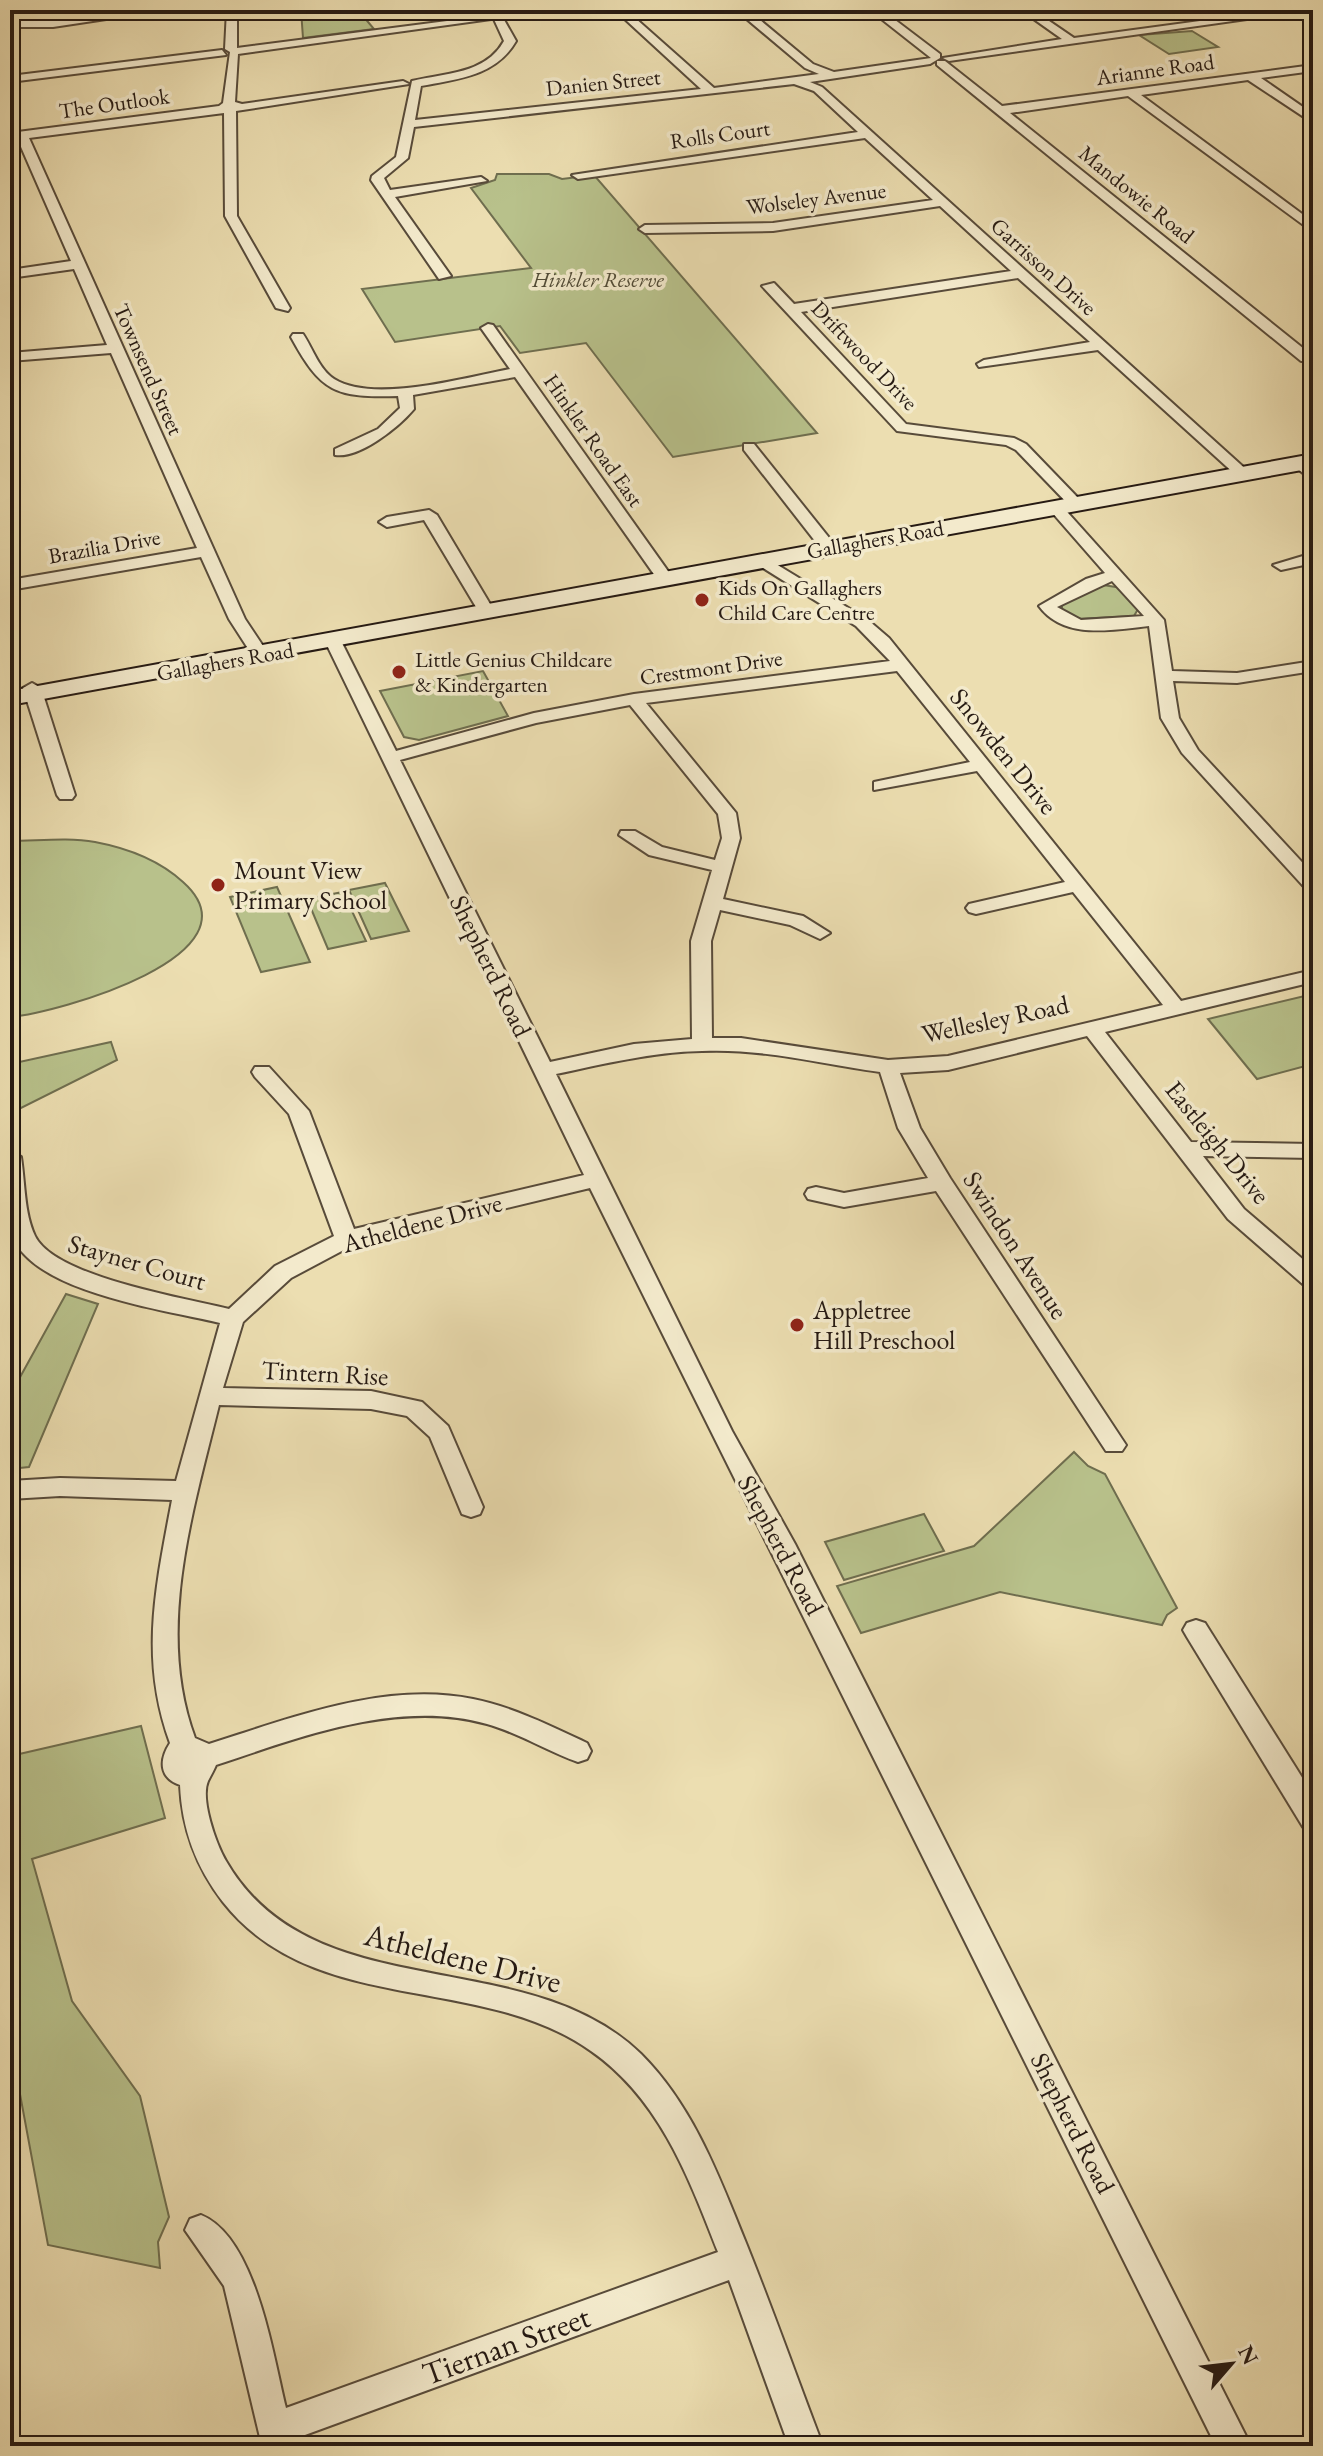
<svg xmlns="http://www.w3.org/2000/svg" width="1323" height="2456" font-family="'EB Garamond',serif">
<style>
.green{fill:#b8c18b;stroke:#6f6e4f;stroke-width:2}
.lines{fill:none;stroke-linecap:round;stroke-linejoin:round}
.street-casing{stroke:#584b3a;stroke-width:4}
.secondary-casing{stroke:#261a13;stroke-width:4}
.primary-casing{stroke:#261a13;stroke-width:4}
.street{fill:#f3eacc;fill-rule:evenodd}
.secondary{fill:#f3eacc;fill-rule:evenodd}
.primary{fill:#ecdeb1;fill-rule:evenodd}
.poi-dot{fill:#8f2418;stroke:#f3eacc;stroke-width:3}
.labels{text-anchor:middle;stroke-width:7;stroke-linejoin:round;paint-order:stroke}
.far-street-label{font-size:22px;fill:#261a13;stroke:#f3eacc}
.far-park-label{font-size:22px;font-style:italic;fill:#524c37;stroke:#f3eacc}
.far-poi-label{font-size:22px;fill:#261a13;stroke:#f3eacc;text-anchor:start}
.street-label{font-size:26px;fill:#261a13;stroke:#f3eacc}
.poi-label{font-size:26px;fill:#261a13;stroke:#f3eacc;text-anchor:start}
.near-street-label{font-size:32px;fill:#261a13;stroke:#f3eacc}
</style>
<rect width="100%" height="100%" fill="#ecdeb1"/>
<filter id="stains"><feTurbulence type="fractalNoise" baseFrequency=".0025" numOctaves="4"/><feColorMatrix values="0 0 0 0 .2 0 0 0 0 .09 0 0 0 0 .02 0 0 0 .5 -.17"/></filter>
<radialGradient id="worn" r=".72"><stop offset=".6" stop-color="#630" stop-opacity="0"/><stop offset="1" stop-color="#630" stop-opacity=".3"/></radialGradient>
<g class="green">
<path d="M301,10H358L374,29L303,38Z"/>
<path d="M1192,31L1218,47L1169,54L1139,35Z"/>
<path d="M497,174H549L562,179L594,175L817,433L673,457L586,343L520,353L500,326L395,342L362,289L531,268L471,188L495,180Z"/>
<path d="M1103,585L1122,588L1138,609L1134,616L1076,619L1062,611V604Z"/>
<path d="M483,671L508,716L419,740L404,737L380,691Z"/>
<path d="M10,841C37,841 68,837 95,842C127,848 159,860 183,882C265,955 57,1013 10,1017Z"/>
<path d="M385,883L409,931L371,939L349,890Z"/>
<path d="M277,887L310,962L261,972L230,897Z"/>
<path d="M343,892L366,941L328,949L307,899Z"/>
<path d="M1313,994V1064L1257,1079L1208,1019Z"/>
<path d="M111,1042L117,1060L19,1109H10V1064Z"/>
<path d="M66,1294L98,1304L29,1467L10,1469V1376L19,1379Z"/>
<path d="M1074,1452L1088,1466L1105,1474L1177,1608L1167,1615L1162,1625L1000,1592L861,1633L837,1586L974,1546Z"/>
<path d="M924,1514L944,1551L844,1580L825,1542Z"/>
<path d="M10,1687L15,1755L141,1726L165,1818L32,1859L72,2001L140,2096L169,2217L158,2242L160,2268L48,2245L17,2078L10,2075Z"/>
</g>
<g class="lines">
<g class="street-casing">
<g id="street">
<path d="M136,10H166L53,27H10V21H53Z"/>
<path d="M227,10H237V48L486,16L491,19L238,54L235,102L242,104L403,81L409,84L236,111L237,216L290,308L288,311L276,308L225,216L224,113L29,138L245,619L263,646L255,651L249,650L229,619L201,557L10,590V580L197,548L111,353L10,361V353L107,345L74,269L10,278V270L71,261L18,140L10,141V133L219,106L223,103L230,52L225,49Z"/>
<path d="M513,10H548L503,18L516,41C496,76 457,79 421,86L415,120L701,89L615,10H626L714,88L819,74L805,68L736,10H748L813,64L834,72L931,58L870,10H882L940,54V58L930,64L810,82L822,87L1250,473L1237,476L1098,350L979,367L977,364L984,360L1090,342L1018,278L801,312L906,424L1014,438L1026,444L1080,500V506H1070L1016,450L1006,445L897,431L762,286L774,283L794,304L1011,271L940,206L773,231L645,233L639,229L645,225L773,223L933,200L865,138L578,179L572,175L858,132L814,91L794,84L414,127L408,158L384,178L390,190L481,177L487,181L395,197L451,276L439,279L371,180L372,176L396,157L412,81C445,73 486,74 504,41L492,15Z"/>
<path d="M1021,10H1033L1074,38L1282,10L1304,11L949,61L943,58L1062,39Z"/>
<path d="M222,50L226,55L10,82V76Z"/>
<path d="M937,61H945L1002,106L1313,65V71L1261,78L1313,114V123L1248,80L1141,95L1313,222V232L1128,96L1010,113L1309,353H1313V361H1301L937,65Z"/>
<path d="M488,324L493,325L670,574V580H658L515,377L413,395L414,409C399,427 359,459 335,455V449L378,429L400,408L398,396C335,398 321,392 291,337L293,334H303C313,349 319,369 334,379C373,404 467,377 510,369L481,328Z"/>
<path d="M744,444H754L834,544V550H822L744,450Z"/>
<path d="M1294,460H1304L1313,468V481L1294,466Z"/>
<path d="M1050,504H1060L1164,620L1172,671L1237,673L1313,661V671L1237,683L1173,681L1179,718L1198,750L1313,874V891L1306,889L1182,753L1161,718L1149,626C1111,630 1064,640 1039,606L1086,579L1105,573L1050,510ZM1112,581L1144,616L1081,620L1057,607Z"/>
<path d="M429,510L437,515L493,609L491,612H479L424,520L387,527L379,522L387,517Z"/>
<path d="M1313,553V563L1281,570L1273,565Z"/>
<path d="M761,555L868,620L889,638L1181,1001L1313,970V982L1105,1032L1191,1142L1313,1144V1158L1203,1156L1244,1209L1313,1268V1288L1305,1286L1228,1219L1087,1036L948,1070L900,1073L920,1128L950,1178L1122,1439L1126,1445L1122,1451H1106L936,1191L844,1207L808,1199L805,1194L808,1189L816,1187L844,1193L928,1178L898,1128L880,1072C822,1064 761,1048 702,1051C652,1052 604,1064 556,1074L732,1431L795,1544L1251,2446H1216L590,1188L353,1245L291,1278L243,1322L223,1388L371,1391L422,1402L448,1426L483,1507L480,1514L471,1517L462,1514L430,1437L407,1416L371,1409L219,1405C193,1511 155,1631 195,1738L209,1744C291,1718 385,1681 473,1699C513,1707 551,1726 587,1743L591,1751L587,1759L578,1762C547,1751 519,1733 487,1724C398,1699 301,1737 216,1765C214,1770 211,1775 208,1781C200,1799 216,1844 226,1861C313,2011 525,1941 641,2054C693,2106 719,2176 746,2243C773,2310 797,2378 823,2446H789L729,2280L294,2439L296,2446H262L224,2286L185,2230L190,2219L201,2215C256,2237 273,2356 286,2408L718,2252C689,2178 660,2099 591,2051C480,1972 314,2018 223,1902C196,1867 182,1830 180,1785C159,1778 159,1760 170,1743C139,1658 156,1586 172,1500L60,1496L10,1499V1481L60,1478L176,1481L220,1323C167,1310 35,1293 13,1237C3,1212 10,1176 10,1150L21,1157C25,1182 24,1213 35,1236C55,1277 185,1298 229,1309L275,1266L334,1236L289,1114L255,1077L252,1072L255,1067H269L309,1111L354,1229L584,1175L325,641L333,636L341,641L396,751L534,713L634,694L890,661L856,626L755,563L753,560ZM897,671L970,762L874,782V790L977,771L1065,882L969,904L966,908L969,912L976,914L1073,892L1163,1005L948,1056L888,1060L741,1038H712L711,941L720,910L790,925L820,939L830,933L803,916L723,899L740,838L736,813L646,703ZM630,705L718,814L722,838L715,860L662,847L635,831H621L619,835L649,855L712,870L691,941L692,1039L634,1044L550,1062L400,760L536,723Z"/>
<path d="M32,683L41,688L75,795L72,799H60L57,795L23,688Z"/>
<path d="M1196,1620L1205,1623L1313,1795V1831L1303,1827L1187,1637L1183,1630L1187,1623Z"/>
</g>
</g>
<g class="secondary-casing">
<path id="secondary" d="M1313,454V468L10,705V691Z"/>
</g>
<g class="primary-casing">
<path id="primary" d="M1288,10L1313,12V25Z"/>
</g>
<use href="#street" class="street"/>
<use href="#secondary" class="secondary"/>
<use href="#primary" class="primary"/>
</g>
<g class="poi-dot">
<circle cx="702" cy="600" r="8"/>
<circle cx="399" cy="672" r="8"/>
<circle cx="218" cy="885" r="8"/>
<circle cx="797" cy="1325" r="8"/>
</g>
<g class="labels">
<g class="far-street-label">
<text transform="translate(1155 69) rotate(-8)" y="8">Arianne Road</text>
<text transform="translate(603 82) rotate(-6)" y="8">Danien Street</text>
<text transform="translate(114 103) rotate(-8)" y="8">The Outlook</text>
<text transform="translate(720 134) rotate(-8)" y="8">Rolls Court</text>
<text transform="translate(1137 194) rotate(39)" y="8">Mandowie Road</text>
<text transform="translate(816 198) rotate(-7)" y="8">Wolseley Avenue</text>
<text transform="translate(1044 266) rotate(42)" y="8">Garrisson Drive</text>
<text transform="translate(865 355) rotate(46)" y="8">Driftwood Drive</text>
<text transform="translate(149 369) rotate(66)" y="8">Townsend Street</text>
<text transform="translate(594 440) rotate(55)" y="8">Hinkler Road East</text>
<text transform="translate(875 539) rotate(-10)" y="8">Gallaghers Road</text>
<text transform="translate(104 546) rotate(-10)" y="8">Brazilia Drive</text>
<text transform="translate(225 661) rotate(-10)" y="8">Gallaghers Road</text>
<text transform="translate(711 667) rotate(-8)" y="8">Crestmont Drive</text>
</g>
<g class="far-park-label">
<text x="598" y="287">Hinkler Reserve</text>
</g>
<g class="far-poi-label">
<text x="718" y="595">Kids On Gallaghers<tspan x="718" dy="25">Child Care Centre</tspan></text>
<text x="415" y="667">Little Genius Childcare<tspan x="415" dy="25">&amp; Kindergarten</tspan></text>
</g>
<g class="street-label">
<text transform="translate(1004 751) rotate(51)" y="9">Snowden Drive</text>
<text transform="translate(491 966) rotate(64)" y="9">Shepherd Road</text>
<text transform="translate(995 1019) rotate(-12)" y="9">Wellesley Road</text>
<text transform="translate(1218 1142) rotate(51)" y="9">Eastleigh Drive</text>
<text transform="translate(422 1223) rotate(-15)" y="9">Atheldene Drive</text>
<text transform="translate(1016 1245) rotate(57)" y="9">Swindon Avenue</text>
<text transform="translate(137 1262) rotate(16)" y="9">Stayner Court</text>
<text transform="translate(325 1373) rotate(3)" y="9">Tintern Rise</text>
<text transform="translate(781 1545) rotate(62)" y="9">Shepherd Road</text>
<text transform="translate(1073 2123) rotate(63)" y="9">Shepherd Road</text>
</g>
<g class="poi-label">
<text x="234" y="879">Mount View<tspan x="234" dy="30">Primary School</tspan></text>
<text x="813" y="1319">Appletree<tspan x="813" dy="30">Hill Preschool</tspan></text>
</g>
<g class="near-street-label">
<text transform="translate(463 1958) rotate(14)" y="11">Atheldene Drive</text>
<text transform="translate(506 2345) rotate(-20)" y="11">Tiernan Street</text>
</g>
</g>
<rect width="1323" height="2456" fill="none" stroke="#ecdeb1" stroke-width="40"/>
<rect x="12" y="12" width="1299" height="2432" fill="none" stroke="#261a13" stroke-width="4"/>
<rect x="20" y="20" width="1283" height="2416" fill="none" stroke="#261a13" stroke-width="2"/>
<g transform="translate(1231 2364) rotate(62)" stroke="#f3eacc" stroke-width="6" paint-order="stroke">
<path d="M0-6L14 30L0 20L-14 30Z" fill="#261a13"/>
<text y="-12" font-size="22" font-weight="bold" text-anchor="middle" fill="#261a13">N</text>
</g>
<rect width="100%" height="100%" filter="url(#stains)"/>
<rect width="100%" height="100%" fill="url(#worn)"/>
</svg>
